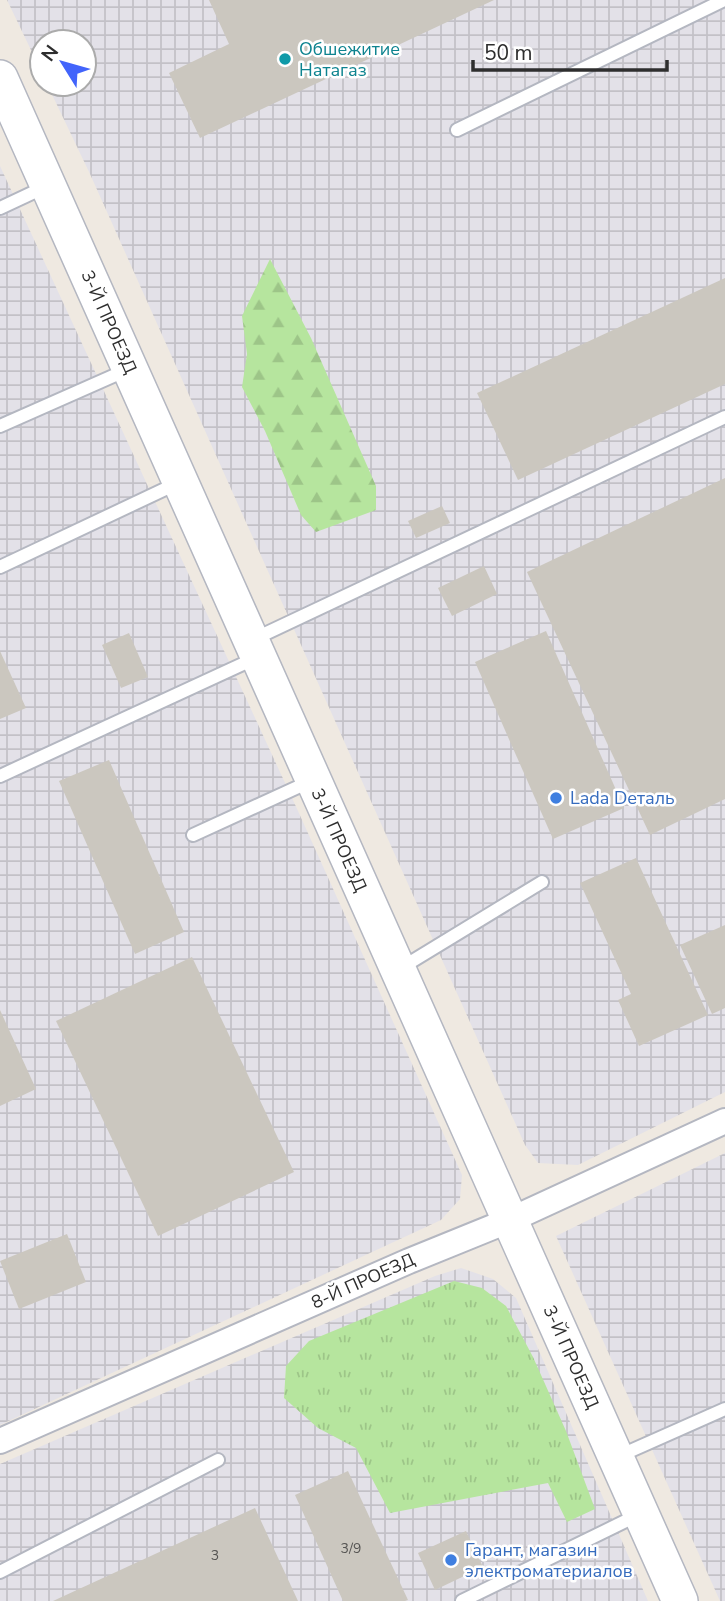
<svg xmlns="http://www.w3.org/2000/svg" width="725" height="1601" font-family="'Nunito Sans',sans-serif">
<style>
.industrial{fill:url(#industrial-grid)}
.grass{fill:url(#grass-tufts)}
.forest{fill:url(#forest-firs)}
.building{fill:#cbc7bf}
.lines{fill:none;stroke-linecap:round;stroke-linejoin:round}
.lane-casing{stroke:#b4b7c1;stroke-width:16}
.street-casing{stroke:#b4b7c1;stroke-width:28}
.secondary-casing{stroke:#b4b7c1;stroke-width:38}
.lane{stroke:#fff;stroke-width:12}
.street{stroke:#fff;stroke-width:24}
.secondary{stroke:#fff;stroke-width:35}
.culture-dot{fill:#0f9aa8;stroke:#fff;stroke-width:2.5}
.shop-dot{fill:#3f7fe0;stroke:#fff;stroke-width:2.5}
.labels{text-anchor:middle;stroke-width:5;stroke-linejoin:round;paint-order:stroke}
.number-label{font-size:14px;fill:#555452}
.culture-label{font-size:18px;fill:#0d838f;stroke:#fff;text-anchor:start}
.street-label{font-size:18px;fill:#2e2e2e;stroke:#fff}
.shop-label{font-size:18px;fill:#366cbe;stroke:#fff;text-anchor:start}
</style>
<defs>
<pattern id="industrial-grid" width="8" height="8" patternUnits="userSpaceOnUse" patternTransform="scale(1.75)"><rect width="8" height="8" fill="#e3e1e8"/><path d="M0 4h8M4 0v8" fill="none" stroke="#c3c1c7"/></pattern>
<pattern id="grass-tufts" width="24" height="20" patternUnits="userSpaceOnUse" patternTransform="scale(1.75)"><rect width="24" height="20" fill="#b6e59e"/><path d="M3 7l-1-3M5 7V3M7 7l1-3M15 17l-1-3M17 17v-4M19 17l1-3" fill="none" stroke="#9dc588"/></pattern>
<pattern id="forest-firs" width="22" height="20" patternUnits="userSpaceOnUse" patternTransform="scale(1.75)"><rect width="22" height="20" fill="#b6e59e"/><path d="M5 1l3.5 6h-7zM16 11l3.5 6h-7z" fill="#9dc588"/></pattern>
</defs>
<rect width="100%" height="100%" fill="#efe9e1"/>
<g class="industrial">
<path d="M7,0H725V1092L578,1165L538,1163L525,1145L90,174L47,84H84V42H42V73Z"/>
<path d="M0,166L298,811L462,1175L460,1199L441,1220L0,1425Z"/>
<path d="M725,1153V1601H720L556,1236Z"/>
<path d="M461,1268L493,1279L516,1298L648,1601H0V1464L435,1276Z"/>
</g>
<path class="grass" d="M454,1281L482,1288L506,1306L533,1357L566,1431L595,1509L567,1522L548,1483L390,1513L356,1448L318,1428L284,1398L286,1366L309,1341Z"/>
<path class="forest" d="M270,259L311,338L376,486V510L316,532L301,515L265,431L242,387L247,354L242,316Z"/>
<g class="building">
<path d="M209,0H494L200,138L169,73L229,44Z"/>
<path d="M725,278V384L518,480L477,393Z"/>
<path d="M725,478V799L650,835L527,572Z"/>
<path d="M442,506L450,523L416,538L408,521Z"/>
<path d="M484,566L497,594L452,616L438,588Z"/>
<path d="M546,631L624,808L553,839L475,662Z"/>
<path d="M129,633L148,677L121,688L102,645Z"/>
<path d="M0,651L26,708L0,719Z"/>
<path d="M109,760L184,932L135,954L59,781Z"/>
<path d="M636,858L708,1015L639,1046L618,1000L631,994L580,883Z"/>
<path d="M725,925V1008L712,1014L680,945Z"/>
<path d="M192,957L294,1172L158,1236L56,1021Z"/>
<path d="M0,1010L36,1089L0,1106Z"/>
<path d="M67,1234L86,1282L19,1309L0,1261Z"/>
<path d="M348,1471L408,1600L405,1601H343L295,1495Z"/>
<path d="M255,1508L298,1601H53Z"/>
<path d="M466,1531L483,1567L435,1590L418,1553Z"/>
</g>
<g class="lines">
<g class="lane-casing">
<g id="lane">
<path d="M457,130L724,0"/>
<path d="M0,208L47,186"/>
<path d="M0,426L129,369"/>
<path d="M0,567L180,482"/>
<path d="M254,639L725,417"/>
<path d="M0,776L258,657"/>
<path d="M193,835L311,781"/>
<path d="M401,968L542,882"/>
<path d="M619,1456L725,1409"/>
<path d="M0,1572L218,1460"/>
<path d="M462,1601L640,1514"/>
</g>
</g>
<g class="street-casing">
<path id="street" d="M0,1441L409,1261L510,1220L725,1121"/>
</g>
<g class="secondary-casing">
<path id="secondary" d="M0,78L680,1601"/>
</g>
<use href="#lane" class="lane"/>
<use href="#street" class="street"/>
<use href="#secondary" class="secondary"/>
</g>
<circle class="culture-dot" cx="285" cy="59" r="7"/>
<g class="shop-dot">
<circle cx="556" cy="798" r="7"/>
<circle cx="451" cy="1560" r="7"/>
</g>
<g class="labels">
<g class="number-label">
<text x="351" y="1553">3/9</text>
<text x="215" y="1560">3</text>
</g>
<g class="culture-label">
<text x="299" y="55">Обшежитие<tspan x="299" dy="21">Натагаз</tspan></text>
</g>
<g class="street-label">
<text transform="translate(109 322) rotate(66)" y="6">3-Й ПРОЕЗД</text>
<text transform="translate(339 840) rotate(66)" y="6">3-Й ПРОЕЗД</text>
<text transform="translate(363 1281) rotate(-24)" y="6">8-Й ПРОЕЗД</text>
<text transform="translate(571 1357) rotate(66)" y="6">3-Й ПРОЕЗД</text>
</g>
<g class="shop-label">
<text x="570" y="804">Lada Dеталь</text>
<text x="465" y="1556">Гарант, магазин<tspan x="465" dy="21">электроматериалов</tspan></text>
</g>
</g>
<g transform="translate(63 63) rotate(307)"><circle r="33" fill="#ffffff" stroke="#ababab" stroke-width="2"/>
<path d="M0-5L12 26L0 18L-12 26Z" fill="#4264fb"/>
<text y="-10" font-size="19" font-weight="bold" text-anchor="middle" fill="#2e2e2e">N</text>
</g>
<path d="M473 60v10h194v-10" fill="none" stroke="#2e2e2e" stroke-width="3.5"/>
<text x="484" y="60" font-size="21" fill="#2e2e2e" stroke="#ffffff" stroke-width="5" paint-order="stroke">50 m</text>
</svg>
